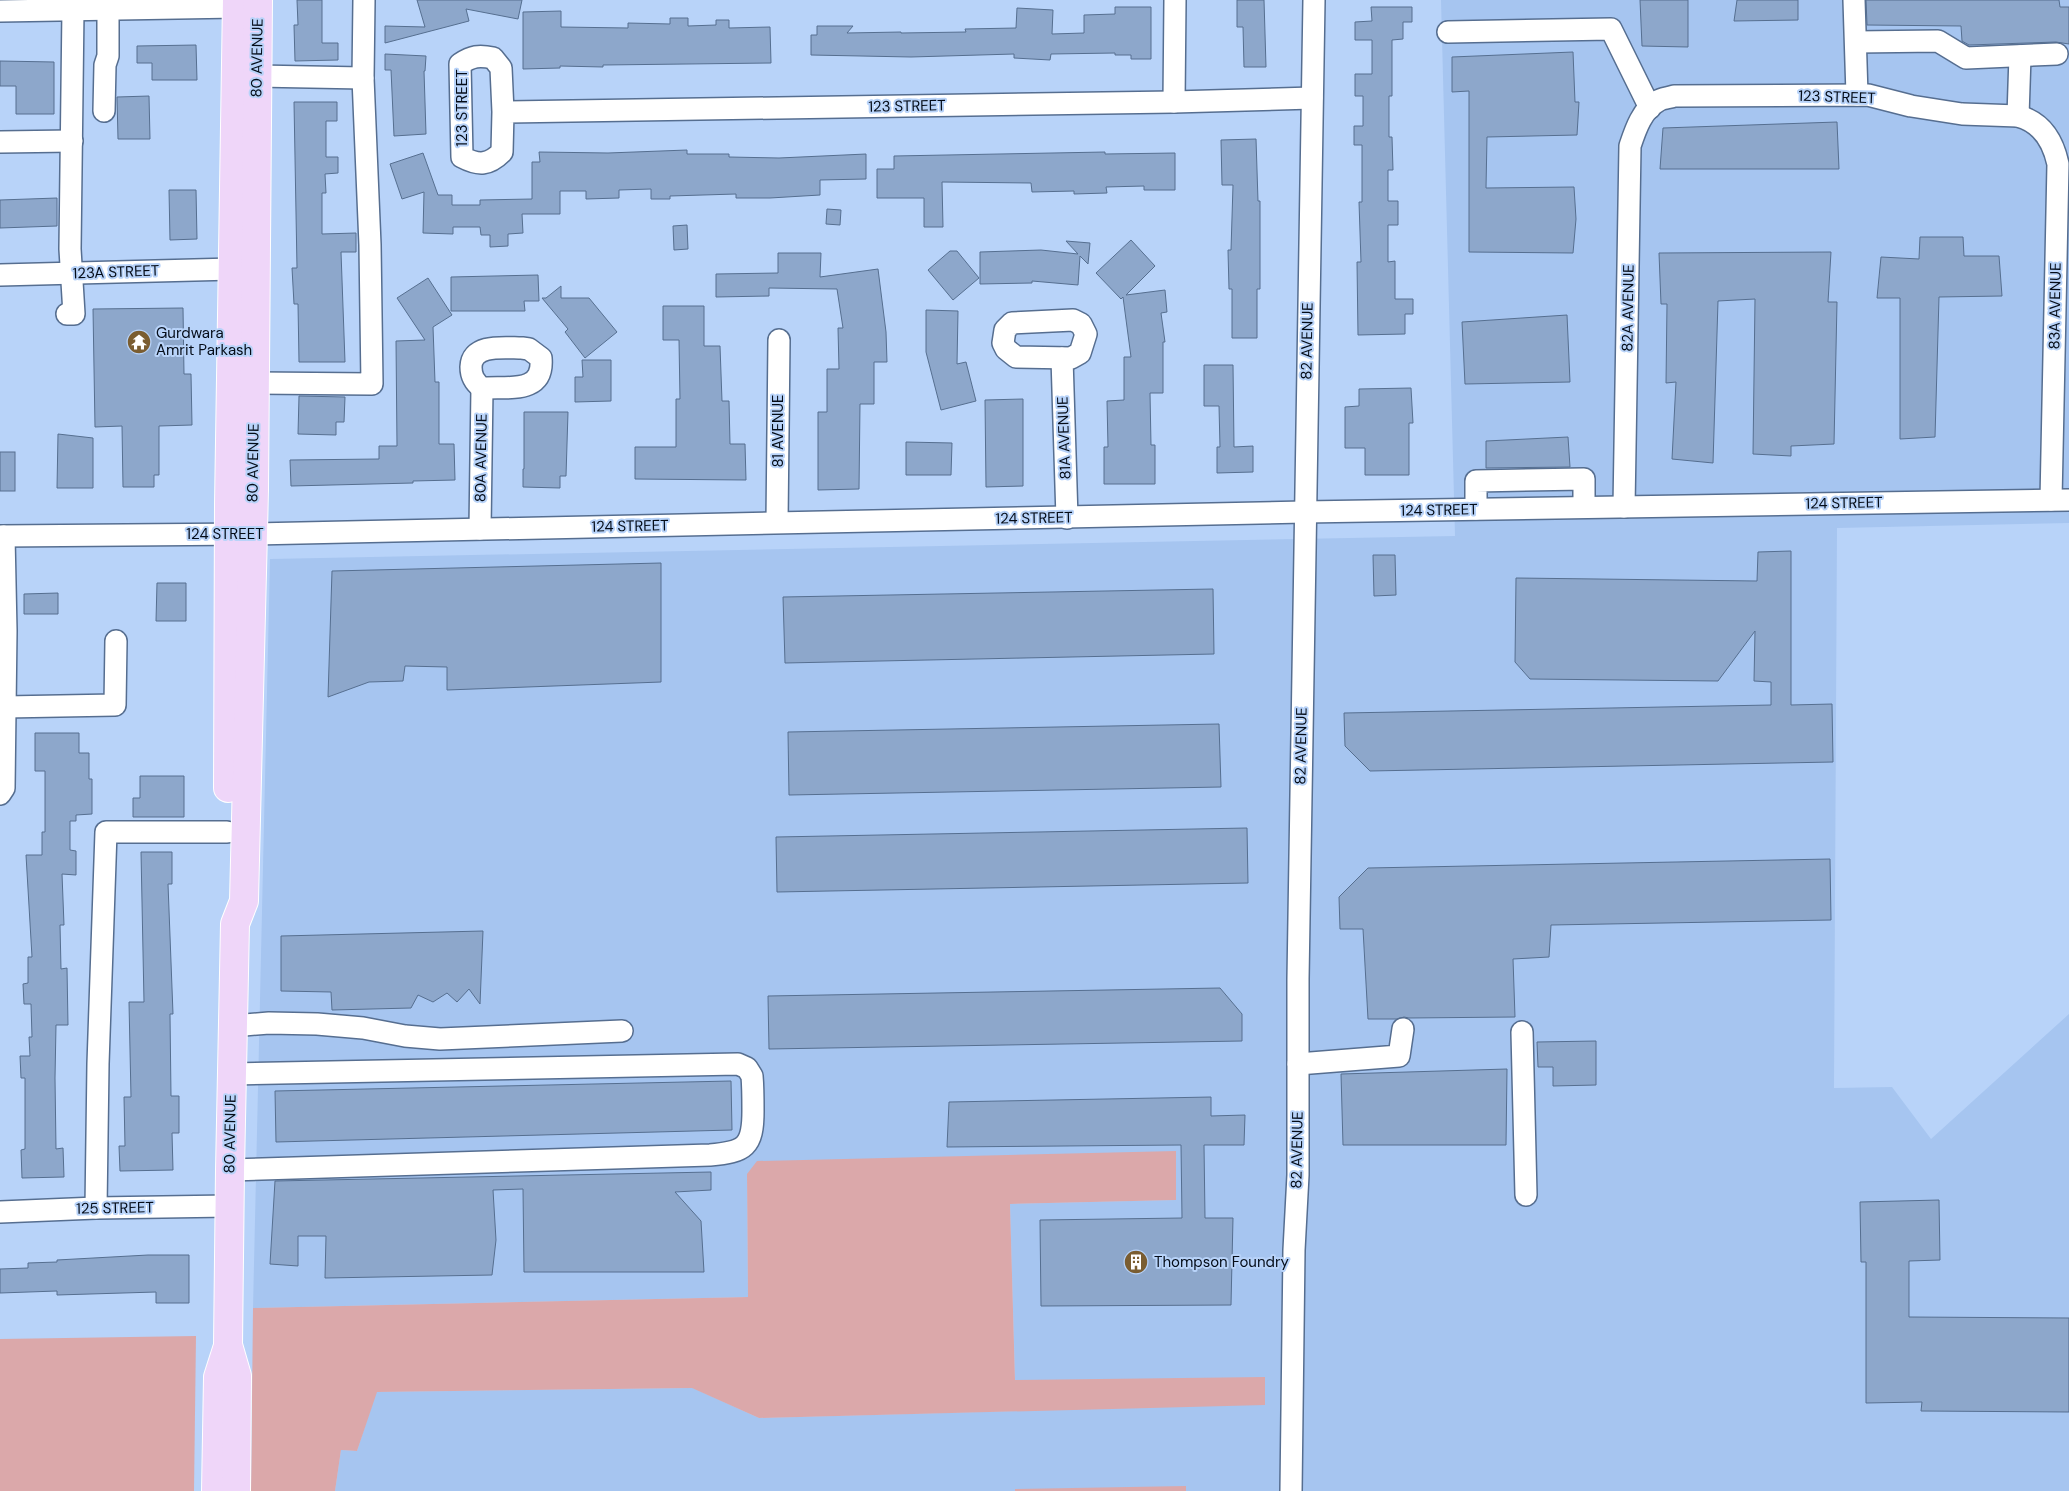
<svg xmlns="http://www.w3.org/2000/svg" width="2069" height="1491" font-family="'DM Sans',sans-serif">
<style>
.built{fill:#a6c5f0}
.green{fill:#dba8aa}
.building{fill:#8da7cb;stroke:#566f90}
.lines{fill:none;stroke-linecap:round;stroke-linejoin:round}
.minor-casing{stroke:#566e90;stroke-width:24}
.major-casing{stroke:#fff;stroke-width:30}
.minor{stroke:#fff;stroke-width:21}
.major{stroke:#efd6f9;stroke-width:28}
.labels{text-anchor:middle;stroke-width:4;stroke-linejoin:round;paint-order:stroke}
.street-label{font-size:15px;fill:#040c18;stroke:#b8d3f9}
.poi-label{font-size:15px;fill:#040c18;stroke:#b8d3f9;text-anchor:start}
</style>
<rect width="100%" height="100%" fill="#b8d3f9"/>
<path class="built" d="M1441,0H2069V523L1837,528L1834,1088L1892,1087L1931,1139L2069,1014V1491H335L341,1450L357,1451L376,1392L693,1388L759,1418L1016,1411L1010,1204L1176,1200L747,1174L748,1297L253,1308L270,559L1455,536Z"/>
<g class="green">
<path d="M1176,1151V1200L1010,1204L1015,1380L1265,1377V1405L759,1418L692,1388L377,1392L357,1451L341,1450L335,1491H251L253,1308L748,1297L747,1174L757,1161Z"/>
<path d="M196,1336L194,1491H0V1339Z"/>
<path d="M1186,1486V1491H1015V1489Z"/>
</g>
<g class="building">
<path d="M297,0H322V43H338V60L295,61L294,25H298Z"/>
<path d="M417,0H522L518,19L466,9L469,21L385,43V26L425,27Z"/>
<path d="M1237,0H1264L1266,67H1244L1243,27H1237Z"/>
<path d="M1640,0H1688V47L1642,46Z"/>
<path d="M1737,0H1798V20L1734,21Z"/>
<path d="M1866,0H2059L2060,7H2069V44L2056,42L1969,45L1962,41L1961,26L1867,25Z"/>
<path d="M1115,7H1151V59H1131V55H1115V53L1051,54L1050,60L1014,58V54L911,57L811,55V35H817V26H853L847,33L901,32V33L966,32L965,29L1016,28L1017,8L1053,10L1052,34L1084,33V15L1115,14Z"/>
<path d="M1371,7H1412V22H1403V39L1392,40V96H1389V137H1392L1393,170H1388V201H1398V225H1388V262L1395,261V299H1413V314H1405V334L1358,335L1357,262H1361L1359,202H1362V145H1354V126H1363V96H1355V74H1372V40H1355V22L1372,21Z"/>
<path d="M561,11V27L628,28V23L670,24V18H688V26L716,25V20H729V28L770,27L771,63L603,65V67L560,66V68L523,69V12Z"/>
<path d="M196,45L197,80H152V63H137V46Z"/>
<path d="M1573,52L1575,102H1579L1577,135L1487,137L1486,188L1574,187L1576,219L1573,253L1469,252V91L1452,92V57Z"/>
<path d="M385,54L426,56L425,71H424L426,134L394,136L391,70H385Z"/>
<path d="M0,61L54,62V114H16V86H0Z"/>
<path d="M149,96L150,139H118L117,97Z"/>
<path d="M294,102H337V121H326V157H338V173L325,174L326,193H322V234L356,233V252H341L345,362H299L298,304H294L292,268H297Z"/>
<path d="M1837,122L1839,169H1660L1663,128Z"/>
<path d="M1256,139L1258,201H1260V289H1257V338H1232V289H1229L1228,250H1231L1233,185H1222L1221,140Z"/>
<path d="M687,150V154H729V157L779,158L866,154V179L820,180V195L770,198H736V194L670,196V199H651V189L619,190V198L586,199V191H560V214H522L523,233L508,234V246L490,247V235H481L480,227H453V234L423,233L424,192L402,199L390,164L423,153L438,195H452V205H480V200L532,199V162H540L539,152L608,153Z"/>
<path d="M1105,152V154L1175,153V190H1144V186L1106,187L1107,193L1074,194V191L1032,192L1031,183L942,182L943,227H924V198H877V169H894V156Z"/>
<path d="M169,190H196L197,239L170,240Z"/>
<path d="M57,198V226L0,228V200Z"/>
<path d="M827,209L841,210L840,225L826,224Z"/>
<path d="M687,225L688,249L674,250L673,226Z"/>
<path d="M1920,237H1963L1964,256H1999L2002,296L1939,297L1935,437L1900,439V298H1877L1881,257L1919,259Z"/>
<path d="M1131,240L1155,266L1126,295L1165,290L1167,312L1161,313L1165,342H1163V393H1150L1151,445H1155V484H1104V447H1108L1107,401L1124,400V357H1131L1123,297L1121,299L1096,273Z"/>
<path d="M1066,241L1090,243L1088,264L1080,256L1078,285L1032,281V283L980,284V252L1041,250L1078,254Z"/>
<path d="M950,251H957L979,278L953,300L928,270Z"/>
<path d="M1831,252L1828,302H1837L1834,444L1791,446V456L1753,454L1755,299L1718,301L1713,463L1672,459L1676,382L1666,383L1667,304H1661L1659,253Z"/>
<path d="M778,253H821L820,277L878,269L886,332L887,362H874V404H860L859,489L818,490V412H827V369H839L838,328H843L837,289L769,288V296L716,297V274L778,273Z"/>
<path d="M538,275L539,301H524L525,311H451V277Z"/>
<path d="M428,278L452,315L433,327L435,382H439V444H454L455,480L413,481V483L291,486L290,460L379,459V446H397L396,341L425,340L397,298Z"/>
<path d="M561,286V298H589L617,332L585,358L565,332L568,329L542,298H546Z"/>
<path d="M663,306H704V346H720L722,401H729L730,444H745L746,480L635,479V447H676V399H680L679,340H663Z"/>
<path d="M183,308L184,374H191L192,425L159,426V475H154V487H123L122,426L95,427L93,309Z"/>
<path d="M926,310L958,311L957,364L966,362L976,401L941,410L926,352Z"/>
<path d="M1567,315L1570,382L1465,384L1462,322Z"/>
<path d="M582,360H611V401L575,402V377H583Z"/>
<path d="M1204,365H1233L1234,447L1253,446V472L1217,473V447H1220L1219,406H1204Z"/>
<path d="M1411,388L1413,423H1409V475H1365V448H1345V407L1359,406V389Z"/>
<path d="M299,396L345,397L344,422H336V435L298,434Z"/>
<path d="M1023,399V486L986,487L985,400Z"/>
<path d="M524,412H568L566,476H560V488L523,487V469H524Z"/>
<path d="M58,434L93,438V488H57Z"/>
<path d="M1568,437L1570,467L1486,468V441Z"/>
<path d="M906,442L952,443L951,475H906Z"/>
<rect x="0" y="452" width="15" height="39"/>
<path d="M1791,551V705L1832,704L1833,762L1370,771L1345,746L1344,713L1771,705V682L1754,681L1755,631L1718,681L1530,679L1515,662L1516,578L1757,581L1758,552Z"/>
<path d="M1373,555H1395L1396,595L1374,596Z"/>
<path d="M661,563V682L447,690V667L405,666L403,681L369,682L328,697L332,571Z"/>
<path d="M157,583H186V621H156Z"/>
<path d="M1213,589L1214,654L785,663L783,597Z"/>
<path d="M58,593V614H24V594Z"/>
<path d="M1219,724L1221,787L789,795L788,732Z"/>
<path d="M35,733H79V753H89V779H92V814L76,815V821H70V850L76,851V875L62,874L64,925H60L61,969L67,968L68,1025H56L55,1078L56,1149L63,1148L64,1177L22,1178L21,1150L25,1149V1078H21L20,1056H30L29,1037H32L31,1004H24L23,984L28,983V957H32L26,855H42V832H45V771H35Z"/>
<path d="M140,776H184V817H133V798H140Z"/>
<path d="M1247,828L1248,883L777,892L776,837Z"/>
<path d="M141,852H172V884H168L173,1014H170L171,1096H179V1133H172L173,1170L120,1171L119,1146H125L124,1097H131L129,1002H144Z"/>
<path d="M1830,859L1831,920L1551,925L1549,957L1513,959L1515,1017L1409,1018L1404,1017L1397,1019H1368L1363,929H1340L1339,897L1368,868Z"/>
<path d="M483,931L480,1004L469,989L457,1002L447,993L433,1002L418,995L411,1008L332,1010L331,992L281,991V936Z"/>
<path d="M1220,988L1242,1014V1041L769,1049L768,996Z"/>
<path d="M1596,1041V1085L1553,1086V1067H1538L1537,1042Z"/>
<path d="M1507,1069L1506,1145H1343L1341,1074Z"/>
<path d="M731,1081L732,1130L276,1142L275,1091Z"/>
<path d="M1211,1097V1116L1245,1115L1244,1145H1204L1205,1218H1233L1231,1305L1041,1306L1040,1220L1182,1218L1181,1145L947,1147L949,1102Z"/>
<path d="M711,1172V1190L675,1192L701,1221L704,1272H524L523,1189L493,1190L496,1240L492,1275L325,1278L326,1236H298V1266L270,1264L275,1181Z"/>
<path d="M1939,1200L1940,1260L1909,1261V1317L2069,1318V1412L1921,1411L1922,1402L1866,1403V1262H1861L1860,1202Z"/>
<path d="M148,1255H189V1303H156V1292L57,1295V1291L0,1293V1269L28,1268V1263L57,1262V1260Z"/>
</g>
<g class="lines">
<g class="minor-casing">
<g id="minor">
<path d="M1854,0L1857,95"/>
<path d="M0,11L237,7"/>
<path d="M1448,32L1611,29L1650,108"/>
<path d="M1856,42L1938,41L1966,58L2057,54"/>
<path d="M257,76L363,78"/>
<path d="M1174,102L1175,0"/>
<path d="M104,111L105,65L108,56V9"/>
<path d="M503,112L502,152C489,165 479,166 462,157L460,64C472,56 479,55 493,58L501,68L503,112L1174,102L1312,98"/>
<path d="M2018,116L2020,56"/>
<path d="M0,142L72,141"/>
<path d="M0,275L233,269"/>
<path d="M67,314H74L70,249L73,9"/>
<path d="M1073,320L1081,324L1086,334L1080,353L1071,358L1016,357L1006,349L1003,343L1005,330L1012,323Z"/>
<path d="M522,348L529,349L541,358C544,393 511,387 487,388H482C474,382 471,376 471,367C472,343 505,348 522,348Z"/>
<path d="M1062,358L1067,518"/>
<path d="M255,383L372,384L370,245L363,78L364,0"/>
<path d="M1624,507L1630,146C1635,131 1642,109 1658,101C1662,98 1669,98 1674,96L1868,95L1911,106L1962,114L2018,116C2042,122 2053,141 2058,164L2051,500"/>
<path d="M1476,509V481L1584,479V507"/>
<path d="M777,522L779,340"/>
<path d="M480,529L482,388"/>
<path d="M0,536L251,534L1304,512L2069,500"/>
<path d="M5,707L115,705L116,641"/>
<path d="M0,794L4,788L6,631L4,536"/>
<path d="M233,1026L269,1023L317,1024L363,1028L405,1036L440,1039L622,1031"/>
<path d="M1522,1032L1526,1195"/>
<path d="M1298,1064L1399,1056L1403,1029"/>
<path d="M230,1170L710,1155C745,1152 753,1147 753,1111C753,1099 753,1087 752,1076L747,1068L738,1064L232,1074"/>
<path d="M96,1208L98,1064L106,832H227"/>
<path d="M0,1212L96,1208L229,1206"/>
<path d="M1291,1491L1294,1250L1298,1175V979L1314,0"/>
</g>
</g>
<g class="major-casing">
<g id="major">
<path d="M228,788L229,504L237,0"/>
<path d="M216,1491L218,1377L227,1349"/>
<path d="M236,1491L237,1376L228,1345L230,1170L235,924L244,901L254,490L258,0"/>
</g>
</g>
<use href="#minor" class="minor"/>
<use href="#major" class="major"/>
</g>
<defs>
<g id="temple-disc" transform="scale(1.25)"><circle r="9.5" fill="#7a5d31" stroke="#b8d3f9"/><path d="M0-6L5-2H3V0L6.5 2.5H4V6H1.5V3h-3V6H-4V2.5H-6.5L-3 0V-2H-5Z" fill="#fff"/></g>
<g id="building-disc" transform="scale(1.25)"><circle r="9.5" fill="#7a5d31" stroke="#b8d3f9"/><path d="M-4-6H4V6H1V3H-1V6H-4ZM-2.5-4.3h1.7v1.8h-1.7ZM.8-4.3h1.7v1.8H.8ZM-2.5-1h1.7V.8h-1.7ZM.8-1h1.7V.8H.8Z" fill="#fff"/></g>
</defs>
<g fill-rule="evenodd">
<use href="#temple-disc" x="139" y="342"/>
<use href="#building-disc" x="1136" y="1262"/>
</g>
<g class="labels">
<g class="street-label">
<text transform="translate(257 58) rotate(-89)" y="5">80 AVENUE</text>
<text transform="translate(1837 97) rotate(2)" y="5">123 STREET</text>
<text transform="translate(907 106) rotate(-1)" y="5">123 STREET</text>
<text transform="translate(462 108) rotate(-90)" y="5">123 STREET</text>
<text transform="translate(116 272) rotate(-2)" y="5">123A STREET</text>
<text transform="translate(2055 306) rotate(-89)" y="5">83A AVENUE</text>
<text transform="translate(1628 308) rotate(-89)" y="5">82A AVENUE</text>
<text transform="translate(1307 341) rotate(-89)" y="5">82 AVENUE</text>
<text transform="translate(778 431) rotate(-90)" y="5">81 AVENUE</text>
<text transform="translate(1064 438) rotate(-92)" y="5">81A AVENUE</text>
<text transform="translate(481 458) rotate(-89)" y="5">80A AVENUE</text>
<text transform="translate(253 463) rotate(-89)" y="5">80 AVENUE</text>
<text transform="translate(1844 503) rotate(-1)" y="5">124 STREET</text>
<text transform="translate(1439 510) rotate(-1)" y="5">124 STREET</text>
<text transform="translate(1034 518) rotate(-1)" y="5">124 STREET</text>
<text transform="translate(630 526) rotate(-1)" y="5">124 STREET</text>
<text x="225" y="539">124 STREET</text>
<text transform="translate(1301 746) rotate(-89)" y="5">82 AVENUE</text>
<text transform="translate(230 1134) rotate(-89)" y="5">80 AVENUE</text>
<text transform="translate(1297 1150) rotate(-89)" y="5">82 AVENUE</text>
<text transform="translate(115 1208) rotate(-1)" y="5">125 STREET</text>
</g>
<g class="poi-label">
<text x="156" y="338">Gurdwara<tspan x="156" dy="17">Amrit Parkash</tspan></text>
<text x="1154" y="1267">Thompson Foundry</text>
</g>
</g>
</svg>
